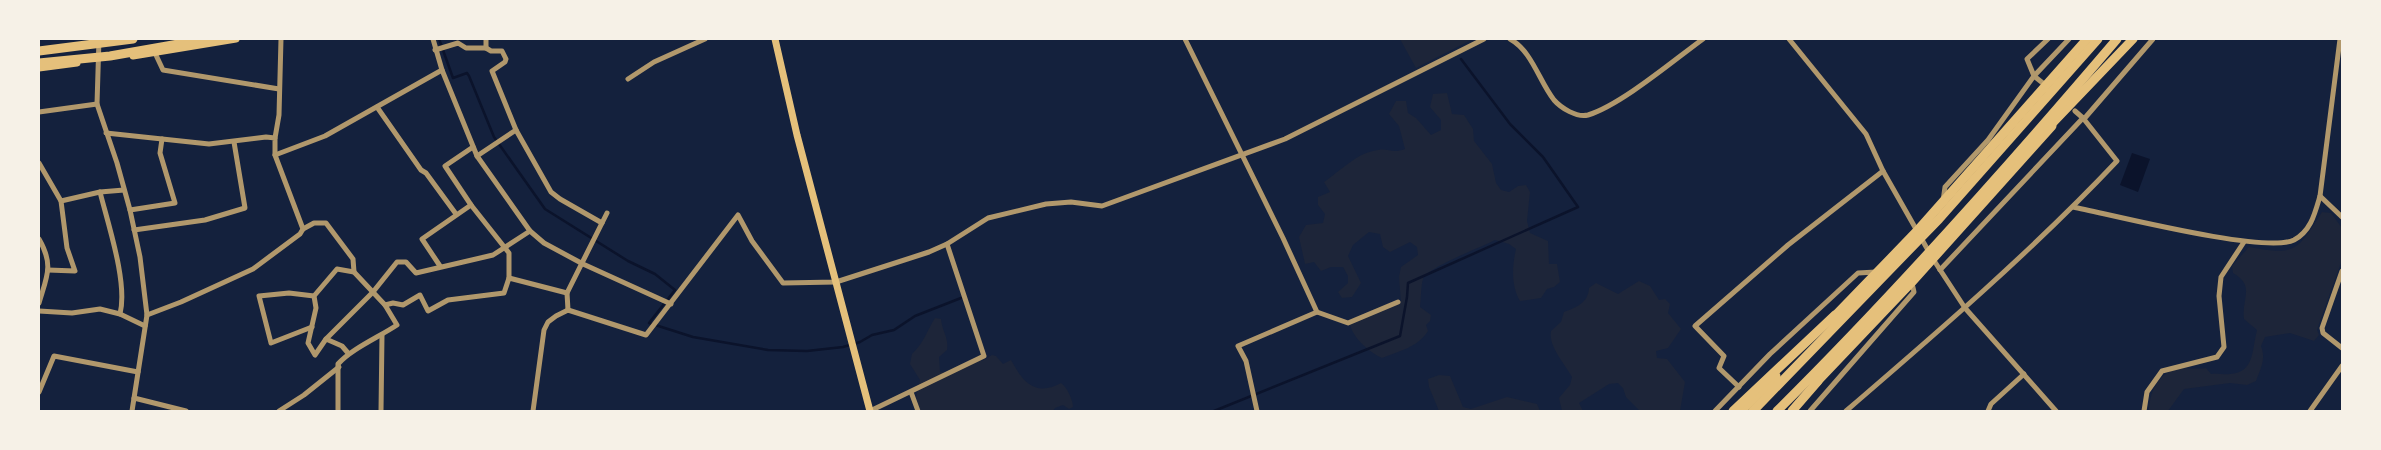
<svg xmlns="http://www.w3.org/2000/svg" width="2381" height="450" font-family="'Roboto Condensed',sans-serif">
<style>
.green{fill:#1d2539}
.water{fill:#0b132b}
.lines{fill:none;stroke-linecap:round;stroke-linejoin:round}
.stream{stroke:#0b132b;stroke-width:2.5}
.minor{stroke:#b1986c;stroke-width:5}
.secondary{stroke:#e5c07b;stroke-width:7}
.trunk{stroke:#e5c07b;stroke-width:9}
.motorway{stroke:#e5c07b;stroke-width:9}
</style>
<rect width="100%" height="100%" fill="#14213d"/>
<g class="green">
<path d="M1400,39H1473L1416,68Z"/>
<path d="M1447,93L1452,114L1464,115L1473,129L1474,141L1492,164L1496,183L1501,190L1509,192L1518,186L1526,185L1530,192L1527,221L1530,233L1548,241L1549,264H1557L1560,282L1554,287L1547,289L1541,298L1520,301C1511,286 1512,266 1516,249L1509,244L1495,240C1482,247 1426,268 1423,279C1421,285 1421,299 1420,307L1431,315L1430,321L1426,325L1428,331C1418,347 1400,351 1382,358C1369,352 1354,339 1350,325L1401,303L1399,277L1401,267L1418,255L1417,247L1410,242L1390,252L1383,247L1380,234L1369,232L1353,245L1348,256L1361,283L1352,297L1342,298L1338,292L1348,283V276L1343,267H1331L1321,271L1314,262L1305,264L1299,237L1306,225L1323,223L1325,214L1318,205V197L1330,192L1324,182C1342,170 1356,153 1378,150C1389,148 1392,154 1405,149L1399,126L1389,114L1396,101H1406L1408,113L1416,118L1431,135L1441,130V120L1430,107L1433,94Z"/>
<path d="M2322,212L2331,213L2342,228V260L2320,321L2317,330L2319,335L2314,341L2290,333L2265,337L2261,346C2266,359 2261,368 2256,381L2247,385L2230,383L2184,389L2168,411H2149C2149,395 2157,375 2174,370C2184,366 2196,370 2206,368L2211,374C2218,373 2224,375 2230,374C2255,373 2252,348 2257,330L2244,319C2241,299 2256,286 2233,273L2232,266L2249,247C2296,256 2297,251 2322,212Z"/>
<path d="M1639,281L1650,286L1659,300L1665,299L1670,304L1668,313L1681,329L1668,348L1656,351L1657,358L1667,359L1685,382L1680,411H1640L1626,397L1623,388L1618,383L1609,384L1579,403L1583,411H1562L1559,398L1570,385L1572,377C1565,364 1548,346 1551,331L1561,322L1564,312C1577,307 1588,303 1589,288L1596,283L1618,294Z"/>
<path d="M935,318L941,319C942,331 949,338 947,350L939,357L940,372L952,373L979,356L982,361L992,355L996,356L1003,364L1011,360C1023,382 1035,397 1061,383C1067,387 1073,400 1073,407L1069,409L1063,405L1055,408L1053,411H920L916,397L920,380L910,364L912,354C923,344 927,331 935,318Z"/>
<path d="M1439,375L1450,376L1463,407L1471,409L1507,397L1537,404L1540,411H1439L1429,387L1428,379Z"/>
</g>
<path class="water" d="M2132,153L2150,159L2138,192L2120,185Z"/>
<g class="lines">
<g class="stream">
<path d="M439,39L453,78L467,73L469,76L494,137L545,209L628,261L655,274L675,290L649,323L693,337L768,350L807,351L843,347L860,342L872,335L894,330L915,316L961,298"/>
<path d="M1214,411L1400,336L1407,297L1408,283L1578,207L1543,157L1510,124L1461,59"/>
</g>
<g class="minor">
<path d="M99,39L97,104L117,163L130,210L140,257L147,315L132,411"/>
<path d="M433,39L442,70L477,156L530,231L544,243L583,264L671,304"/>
<path d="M1185,39L1283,238L1317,312"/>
<path d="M1510,39C1532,51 1539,81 1554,100C1561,108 1577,118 1588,115C1621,105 1674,60 1703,39"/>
<path d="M1789,39L1866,134L1883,171L1933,259L1965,308L2056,411"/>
<path d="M486,48L491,51H502L506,59L505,62L492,71L516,130L551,192L560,199L602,223"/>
<path d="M435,50L458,43L466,48H486V39"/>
<path d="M155,53L163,70L279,89"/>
<path d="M628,79L654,62L705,39"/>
<path d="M2044,84L2034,76L2027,59L2048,39"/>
<path d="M377,107L421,170L426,173L456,214"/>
<path d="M39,112L97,104"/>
<path d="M2084,119L2153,39"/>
<path d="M106,133L209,144L266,137L275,138V155L303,229L300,234L253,269L181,302L147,315"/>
<path d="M275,138L279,115L281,39"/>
<path d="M473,147L445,166L471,205L509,253V278"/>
<path d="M275,155L325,136L442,70"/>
<path d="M477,156L516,130"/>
<path d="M39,163L61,201L67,248L75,271L48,270"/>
<path d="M100,192C108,224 128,283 120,314"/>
<path d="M2320,196L2342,217"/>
<path d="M61,201L100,192L124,190"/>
<path d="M1943,201L1945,187L1988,140L2034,76L2069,39"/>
<path d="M2073,207C2113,215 2265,254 2294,240C2311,231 2315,213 2320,196L2340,39"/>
<path d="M130,210L175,203L160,153L162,139"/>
<path d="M303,229L314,223H326L353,259L354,272L385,305"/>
<path d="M134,230L205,220L245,208L234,142"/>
<path d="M39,239C54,265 47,276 39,303"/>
<path d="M440,266L422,239L471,205"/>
<path d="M1940,270L2083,118"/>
<path d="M2342,271L2322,328L2323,333L2342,348"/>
<path d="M568,310L567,293L607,213"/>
<path d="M39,311L72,313L100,309L120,314L145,326"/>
<path d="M312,327L271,343L259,296L289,293L314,296"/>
<path d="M326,339L373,292L397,262H406L416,273L493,255L530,231"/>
<path d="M348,353L342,346L326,339L315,355L308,343L316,308L314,296L337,269L354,272"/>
<path d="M1739,387L1719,368L1724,356L1695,326L1788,245L1883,171"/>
<path d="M39,392L54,356L138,372"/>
<path d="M911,392L918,411"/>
<path d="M134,398L186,411"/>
<path d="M279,411L304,395L339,367"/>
<path d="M338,411V364C351,349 379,337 397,325L385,305L393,303L403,305L420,295L428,311L448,300L504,293L509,278L567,293"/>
<path d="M381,411L382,335"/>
<path d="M533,411L544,330L548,322L556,316L568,310L646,335L738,215L752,241L783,283L836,282L929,252L947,244L988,218L1046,204L1071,202L1102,206L1285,139L1484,39"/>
<path d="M870,411L984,356L947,244"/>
<path d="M1257,411L1246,361L1238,346L1317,312L1348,323L1398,302"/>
<path d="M1715,411L1770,354L1858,273L1876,272"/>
<path d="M1810,411L1914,292L1912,283"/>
<path d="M1846,411C1939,331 2032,251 2117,161L2083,118L2075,111"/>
<path d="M1988,411L1991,404L2024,374"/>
<path d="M2144,411L2147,392L2162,371L2217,357L2224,347L2219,296L2221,277L2244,242"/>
<path d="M2310,411L2342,366"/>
</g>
<g class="secondary">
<path d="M775,39L797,135L870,411"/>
<path d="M133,56L236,39"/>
<path d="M39,68L77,63"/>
</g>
<g class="trunk">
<path d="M1831,320L1917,231L2087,39"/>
<path d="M1814,385L1912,282L2052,126"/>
<path d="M1741,411L1776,376"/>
</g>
<g class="motorway">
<path d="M39,51L133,39"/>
<path d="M39,63L110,56L207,39"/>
<path d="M2045,131L2133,39"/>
<path d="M1733,411L1835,315"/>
<path d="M1753,411L1939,219L2098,39"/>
<path d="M1777,411C1896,293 2008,167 2117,39"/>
<path d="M1792,411L1818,381"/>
</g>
</g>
<rect width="2381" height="450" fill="none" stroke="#f6f1e7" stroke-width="80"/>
</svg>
